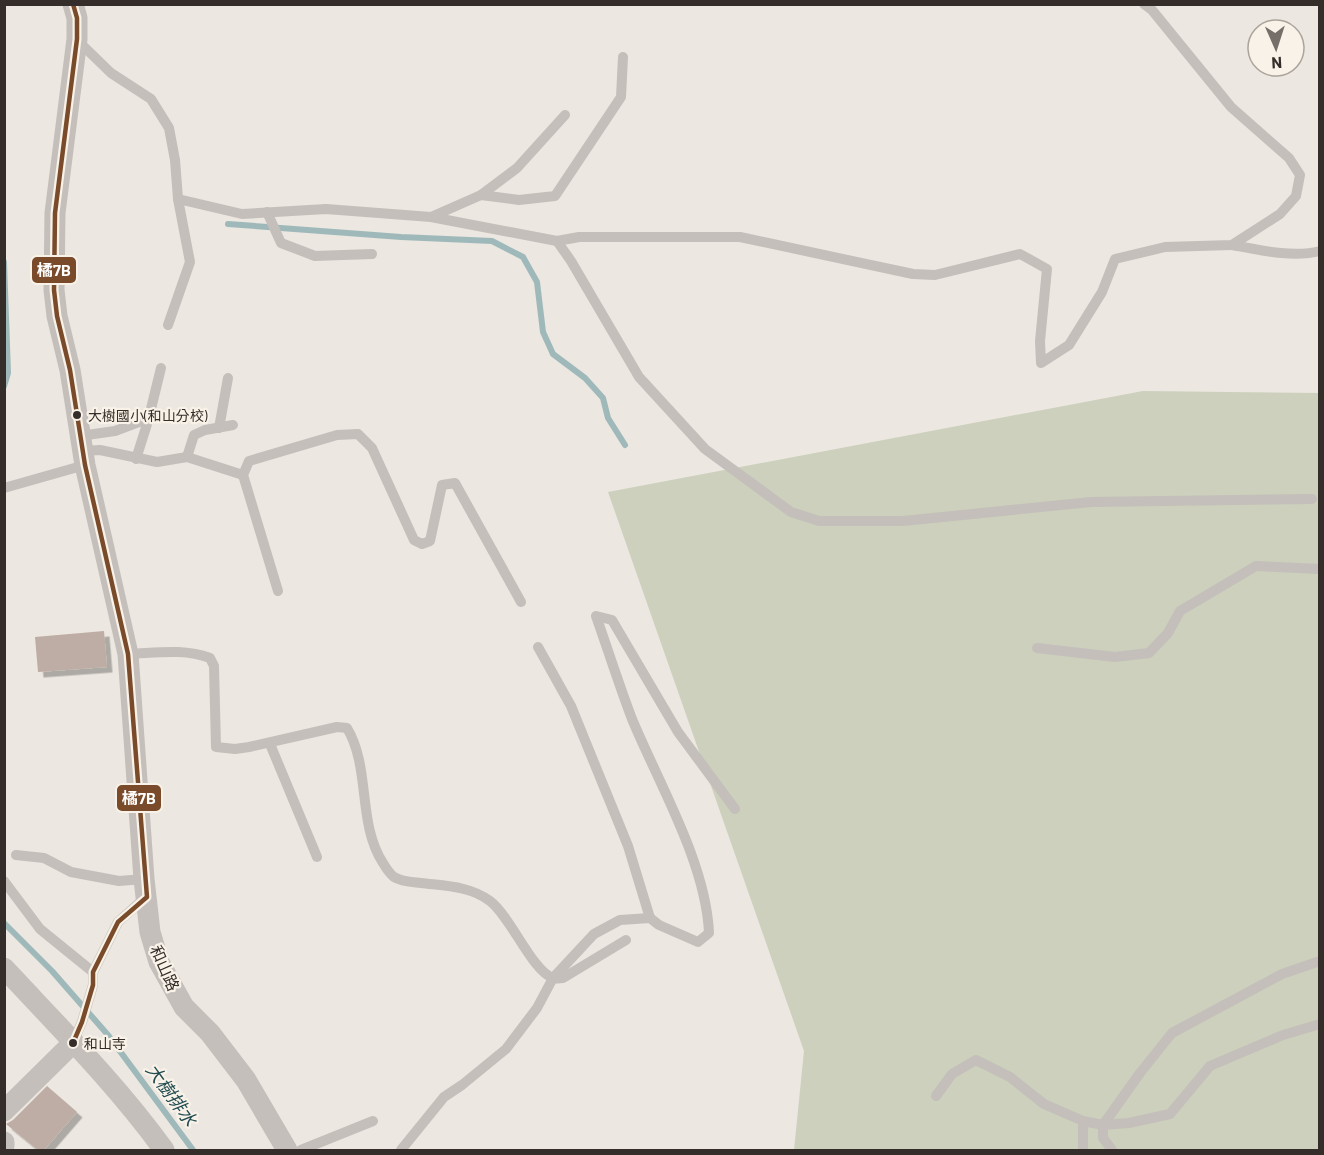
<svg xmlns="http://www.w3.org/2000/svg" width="1324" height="1155" font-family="Barlow,'Noto Sans TC',sans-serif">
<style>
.green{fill:#ccd0bc}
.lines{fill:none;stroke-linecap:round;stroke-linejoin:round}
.stream{stroke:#9fb9ba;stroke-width:6}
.building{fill:#beada4;filter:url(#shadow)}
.lane{stroke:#c4bfba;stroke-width:10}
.street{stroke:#c4bfba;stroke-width:21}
.bus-1-casing{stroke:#f8f2e8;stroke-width:9}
.bus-1{stroke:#7a4b2a;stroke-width:4.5}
.bus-dot{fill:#352d29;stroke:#f8f2e8;stroke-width:2}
.labels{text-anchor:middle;stroke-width:4.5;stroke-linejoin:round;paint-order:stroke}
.bus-label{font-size:14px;fill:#352d29;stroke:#f8f2e8;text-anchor:start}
.street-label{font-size:16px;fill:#352d29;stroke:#f8f2e8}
.water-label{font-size:18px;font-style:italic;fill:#224c52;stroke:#f8f2e8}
.line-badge{stroke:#f8f2e8;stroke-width:2}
.badge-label{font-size:16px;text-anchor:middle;font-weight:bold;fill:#fff}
</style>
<defs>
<filter id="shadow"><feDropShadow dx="5.5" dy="5.5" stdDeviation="0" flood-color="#0004"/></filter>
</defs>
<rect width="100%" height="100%" fill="#ece7e0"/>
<path class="green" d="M1143,391L1319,393V1150H794L804,1051L608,492Z"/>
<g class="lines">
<g class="stream">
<path d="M228,224L401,237L492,241L523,257L537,282L543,332L553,354L585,378L603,398L608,418L625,445"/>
<path d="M4,262L8,373L4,386"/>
<path d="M4,923L52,971L108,1035L193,1150"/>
</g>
</g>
<g class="building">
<path d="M104,631L107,667L38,672L35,637Z"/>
<path d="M47,1086L77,1112L44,1150H38L6,1124L13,1120Z"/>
</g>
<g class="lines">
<g class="lane">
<path d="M1144,4L1152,10L1231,107L1289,158L1300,175L1296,196L1280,214L1232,245L1165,247L1115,259L1102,292L1069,345L1041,363L1040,341L1047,269L1020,254L935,275L913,274L740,237H579L557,241L571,261L639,377L705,449L791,512L819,521H903L1091,502L1312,499"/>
<path d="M77,40L111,73L151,99L169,128L175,160L178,199L190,262L168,325"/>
<path d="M481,195L519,200L555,196L621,97L623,57"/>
<path d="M178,199L242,214L326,209L431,217L557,241"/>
<path d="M267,212L281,243L315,256L372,254"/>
<path d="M431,217L481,195L517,168L565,115"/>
<path d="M1232,245C1259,250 1293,258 1320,251"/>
<path d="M219,428L228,378"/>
<path d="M80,436L115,431L139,422L148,421L161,368"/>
<path d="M82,451L100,450L157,462L187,457L243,475"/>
<path d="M187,457L194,435L205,430L233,425"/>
<path d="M136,459L148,421"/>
<path d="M4,488L85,465"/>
<path d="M278,591L243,475L249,461L337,435L358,434L372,448L414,540L422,544L430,541L442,485L455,483L521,602"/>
<path d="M538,647L571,706L628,846L650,918"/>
<path d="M1037,648L1115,657L1149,653L1168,633L1180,611L1256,566L1320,569"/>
<path d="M128,654C156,653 183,648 210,658L214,666L216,747L235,749L249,747L337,727L347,728C371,768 357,823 383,863C386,868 390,874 394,877C402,882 412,882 421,883C445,886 470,886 490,901C511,917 532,971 553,978C556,979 560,978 563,978L626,940"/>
<path d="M270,744L317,857"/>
<path d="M16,855L44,858L71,872L119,881L144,879"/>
<path d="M4,881L40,929L93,972"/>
<path d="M73,1042L82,1022L93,985V972L118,922L146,897"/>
<path d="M936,1096L952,1074L976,1060L1010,1077L1044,1104L1083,1121L1103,1125L1129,1123L1170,1114L1210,1066L1283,1035L1320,1024"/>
<path d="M301,1150L373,1121"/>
<path d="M401,1150L444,1097L462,1085L506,1049L537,1008L553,978L594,934L620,920L650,918L659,925L698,942L709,933C706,863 659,784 632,719C619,685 608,650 596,616L612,620L678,732L735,809"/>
<path d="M1083,1150V1121"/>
<path d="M1112,1150L1103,1138V1125L1140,1073L1172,1033L1282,974L1320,961"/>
</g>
<g class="street">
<path d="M73,4L77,18V39L55,213L54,290L57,316L70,370L85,465L128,654L144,879L150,932L159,962L184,1007L210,1033L246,1080L287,1150"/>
<path d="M4,968C59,1027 117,1085 164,1150"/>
<path d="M4,1111L73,1043"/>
<path d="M4,1142V1146"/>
</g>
<g class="bus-1-casing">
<path id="bus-1" d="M73,1043L82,1022L93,985V972L118,922L147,897L128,654L85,465L70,370L57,316L54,290L55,213L77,39V18L73,4"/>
</g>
<use href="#bus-1" class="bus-1"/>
</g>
<g class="bus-dot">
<circle cx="77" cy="415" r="5"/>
<circle cx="73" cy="1043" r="5"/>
</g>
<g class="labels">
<g class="bus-label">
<text x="88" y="421">大樹國小(和山分校)</text>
<text x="84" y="1049">和山寺</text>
</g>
<g class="street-label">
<text transform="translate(165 968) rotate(66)" y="6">和山路</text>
</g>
<g class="water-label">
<text transform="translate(171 1095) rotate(54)" y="6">大樹排水</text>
</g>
</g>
<g class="line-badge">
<rect x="31" y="256" width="46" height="28" rx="6" fill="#7a4b2a"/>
<rect x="116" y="784" width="46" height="28" rx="6" fill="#7a4b2a"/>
</g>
<g class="badge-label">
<text x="54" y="276">橘7B</text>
<text x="139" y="804">橘7B</text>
</g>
<rect width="1324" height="1155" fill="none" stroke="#352d29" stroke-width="12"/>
<g transform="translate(1276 48) rotate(177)"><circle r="28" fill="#f8f2e8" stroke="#aaa39c" stroke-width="1.5"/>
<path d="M0-4.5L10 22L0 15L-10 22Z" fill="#756e69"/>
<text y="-9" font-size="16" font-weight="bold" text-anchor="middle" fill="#352d29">N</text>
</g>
</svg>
